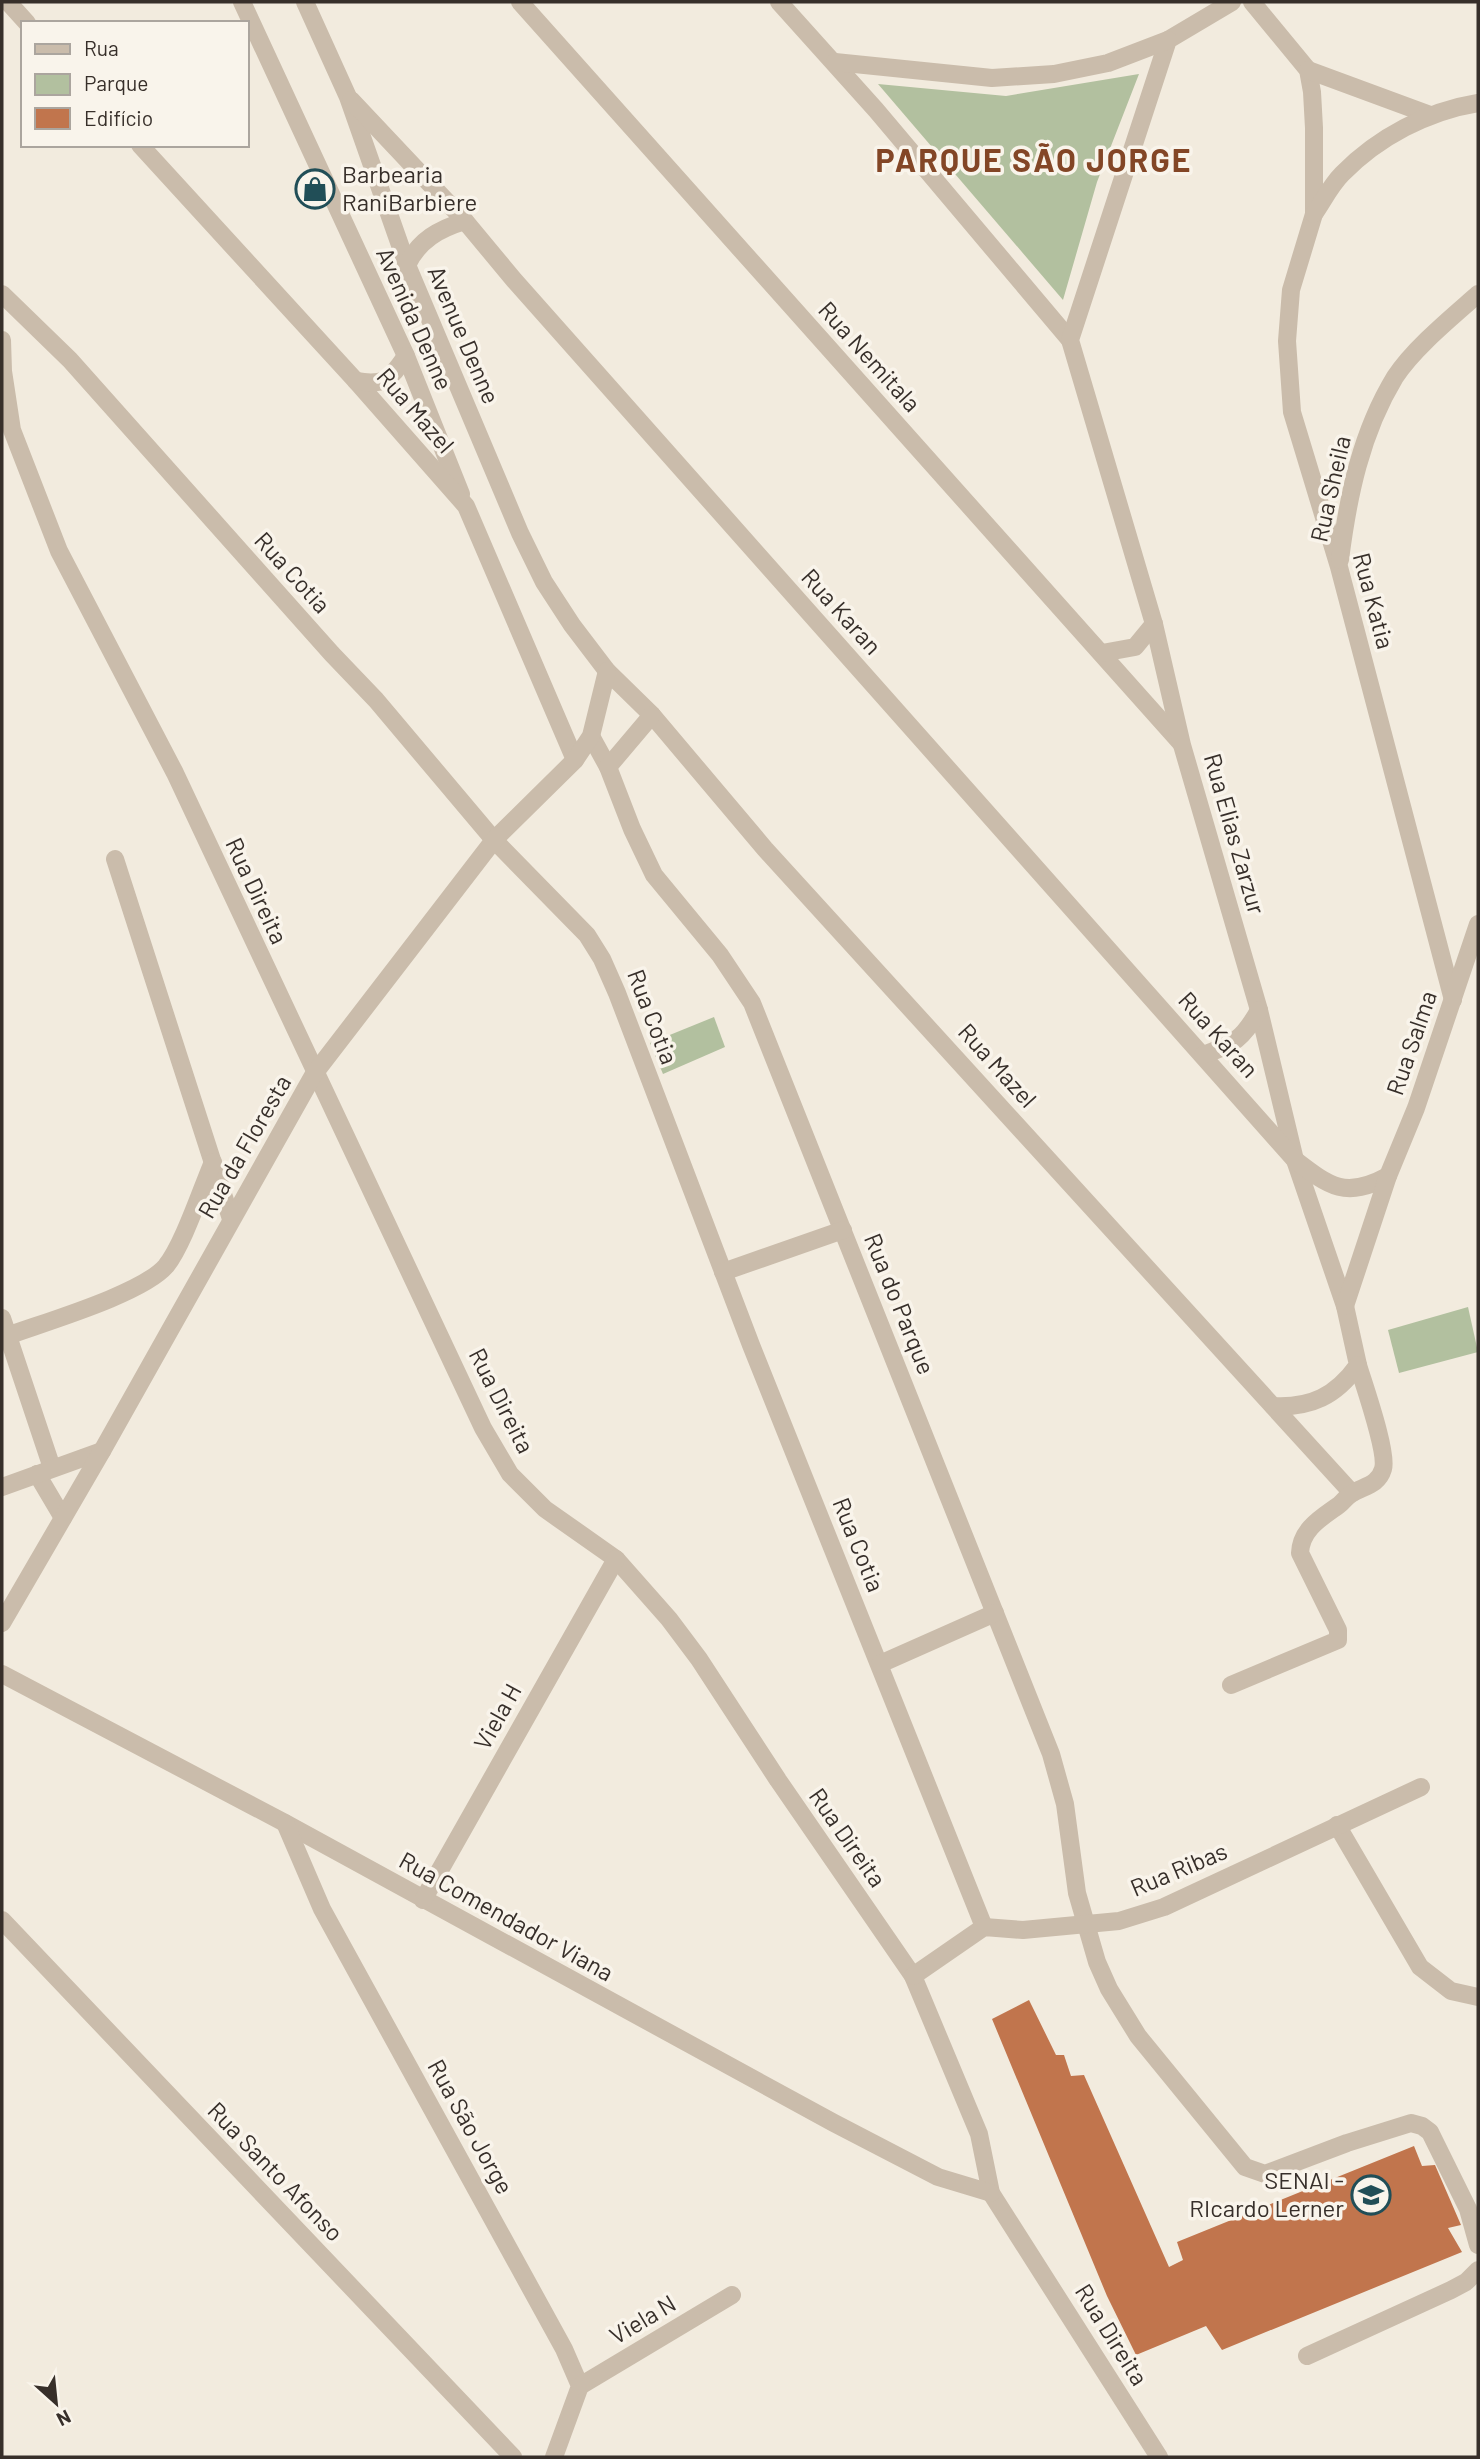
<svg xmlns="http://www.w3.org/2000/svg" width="1480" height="2459" font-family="Barlow,sans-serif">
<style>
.green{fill:#b2c09f}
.building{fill:#c1754d}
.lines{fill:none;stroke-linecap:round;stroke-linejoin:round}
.minor{stroke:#cabcab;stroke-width:18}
.labels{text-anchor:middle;stroke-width:7;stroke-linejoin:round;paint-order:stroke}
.poi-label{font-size:24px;fill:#372f2a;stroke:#f9f4eb;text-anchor:start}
.street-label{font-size:24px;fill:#372f2a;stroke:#f9f4eb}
.district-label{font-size:32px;font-weight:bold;letter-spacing:2px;fill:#834626;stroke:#f9f4eb}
</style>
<rect width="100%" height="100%" fill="#f2ebde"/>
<g class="green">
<path d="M1139,74L1097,182L1063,300L878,84L1006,96Z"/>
<path d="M714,1017L725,1047L663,1074L650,1043Z"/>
<path d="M1468,1307L1478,1352L1399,1373L1388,1330Z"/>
</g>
<path class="building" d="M1029,2000L1056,2055H1064L1071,2076L1084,2075L1169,2267L1183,2260L1177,2242L1414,2146L1422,2166L1435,2165L1461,2225L1448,2228L1462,2252L1222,2350L1206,2326L1136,2355L1107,2296L992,2019Z"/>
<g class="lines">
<g class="minor">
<path d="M8,2L27,23"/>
<path d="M242,2L406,356L461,494"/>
<path d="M305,2L348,97L407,265L520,533L544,582L572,625L607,671L652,715L765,849L1352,1493"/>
<path d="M520,2L1180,742"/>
<path d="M779,2L876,110L1070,340"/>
<path d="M1232,2L1168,40L1070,340L1154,624L1182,745L1259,1010L1295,1160L1345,1306L1358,1365C1336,1396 1311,1408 1273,1406"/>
<path d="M1252,2L1308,70L1312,92L1314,128V214L1291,290L1287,341L1292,412L1339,567L1453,1000"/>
<path d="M835,62L992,78L1054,74L1108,63L1168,40"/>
<path d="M1308,70L1430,115"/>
<path d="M351,100L465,221L514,280L1295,1160C1330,1187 1346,1199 1388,1176"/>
<path d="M140,145L356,381L466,506L575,760"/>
<path d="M1314,214C1323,201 1331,185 1342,174C1378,137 1428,111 1478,103"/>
<path d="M407,265C419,240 439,229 465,221"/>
<path d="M2,294L70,360L332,654L376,700L494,840L587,935L602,959L617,993L751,1345L984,1927"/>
<path d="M2,340L3,371L12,430L59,551L175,773L483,1428L510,1474L545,1509L616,1559L669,1619L699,1659L778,1780L913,1976L979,2134L991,2193L1159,2457"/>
<path d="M356,381C386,386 390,379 406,356"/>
<path d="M1340,560C1348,496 1361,433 1395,377C1414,348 1452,317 1478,294"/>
<path d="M1102,653L1135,647L1154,624"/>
<path d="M591,736L608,767L632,829L654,875L720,955L752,1003L1051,1754L1065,1804L1077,1893L1097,1962L1109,1989L1138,2036L1245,2167L1265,2174L1347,2143L1411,2123L1422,2126L1430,2132L1468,2209L1478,2245"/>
<path d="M608,767L652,715"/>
<path d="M115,859L231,1219"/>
<path d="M1203,1055C1234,1044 1243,1039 1259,1010"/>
<path d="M723,1272L843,1230"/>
<path d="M1345,1306L1388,1176L1416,1108L1478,924"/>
<path d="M2,1318L52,1468"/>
<path d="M7,1336C45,1322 142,1294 166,1266C183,1245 201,1190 213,1162"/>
<path d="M37,1474L63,1518"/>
<path d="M2,1487L102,1451"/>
<path d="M2,1623L102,1451L314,1074L494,840L575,760L591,736L607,671"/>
<path d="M880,1664L995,1613"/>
<path d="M2,1674L285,1823L834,2123L938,2177L991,2193"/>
<path d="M1231,1685L1338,1640V1630L1300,1553C1301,1529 1321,1518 1339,1505C1343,1502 1346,1497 1351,1494C1363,1486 1378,1486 1383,1469C1388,1453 1364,1385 1358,1365"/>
<path d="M285,1823L322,1909L564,2349L580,2386L554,2457"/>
<path d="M1337,1825L1420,1967L1451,1991L1478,1997"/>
<path d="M423,1900L616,1559"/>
<path d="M2,1920L513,2457"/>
<path d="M913,1976L984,1927L1023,1930L1119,1921L1164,1907L1421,1787"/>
<path d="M1307,2356L1451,2290L1466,2282L1478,2270"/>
<path d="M580,2386L732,2295"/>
</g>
</g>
<defs>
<g id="shop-ring" transform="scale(2.0125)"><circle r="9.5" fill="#f9f4eb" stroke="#214e57" stroke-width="1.5"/><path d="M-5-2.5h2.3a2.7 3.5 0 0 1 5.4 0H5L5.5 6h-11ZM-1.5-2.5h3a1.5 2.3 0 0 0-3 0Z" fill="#214e57"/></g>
<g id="university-ring" transform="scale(2.0125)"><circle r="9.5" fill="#f9f4eb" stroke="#214e57" stroke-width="1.5"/><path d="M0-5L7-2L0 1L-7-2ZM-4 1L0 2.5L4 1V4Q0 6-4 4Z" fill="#214e57"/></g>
</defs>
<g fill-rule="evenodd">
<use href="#shop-ring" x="315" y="189"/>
<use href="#university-ring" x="1371" y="2195"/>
</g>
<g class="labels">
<g class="poi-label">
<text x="342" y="183">Barbearia<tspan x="342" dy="28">RaniBarbiere</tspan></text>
<text x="1344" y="2189" text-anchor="end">SENAI -<tspan x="1344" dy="28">RIcardo Lerner</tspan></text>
</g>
<g class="street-label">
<text transform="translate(414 319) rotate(66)" y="8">Avenida Denne</text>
<text transform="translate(463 335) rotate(67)" y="8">Avenue Denne</text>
<text transform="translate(869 357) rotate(48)" y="8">Rua Nemitala</text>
<text transform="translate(415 411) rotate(49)" y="8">Rua Mazel</text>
<text transform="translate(1331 489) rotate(-77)" y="8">Rua Sheila</text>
<text transform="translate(292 573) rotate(48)" y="8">Rua Cotia</text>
<text transform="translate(1373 601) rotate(75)" y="8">Rua Katia</text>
<text transform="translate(841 612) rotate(48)" y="8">Rua Karan</text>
<text transform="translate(1234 834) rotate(74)" y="8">Rua Elias Zarzur</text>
<text transform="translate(256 891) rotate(65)" y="8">Rua Direita</text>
<text transform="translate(652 1017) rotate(69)" y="8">Rua Cotia</text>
<text transform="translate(1218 1035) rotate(48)" y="8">Rua Karan</text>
<text transform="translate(1412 1043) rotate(-71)" y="8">Rua Salma</text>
<text transform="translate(997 1066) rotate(48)" y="8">Rua Mazel</text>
<text transform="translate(245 1147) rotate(-60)" y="8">Rua da Floresta</text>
<text transform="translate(899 1304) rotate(68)" y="8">Rua do Parque</text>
<text transform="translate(501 1401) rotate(63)" y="8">Rua Direita</text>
<text transform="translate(858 1545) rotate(68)" y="8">Rua Cotia</text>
<text transform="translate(498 1717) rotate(-61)" y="8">Viela H</text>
<text transform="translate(847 1838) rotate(55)" y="8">Rua Direita</text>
<text transform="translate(1179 1870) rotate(-23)" y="8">Rua Ribas</text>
<text transform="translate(506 1917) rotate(29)" y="8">Rua Comendador Viana</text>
<text transform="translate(470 2127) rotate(61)" y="8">Rua São Jorge</text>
<text transform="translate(275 2172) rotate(46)" y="8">Rua Santo Afonso</text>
<text transform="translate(643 2320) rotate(-31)" y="8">Viela N</text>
<text transform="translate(1111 2335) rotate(58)" y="8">Rua Direita</text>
</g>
<g class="district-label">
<text x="1034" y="172">PARQUE SÃO JORGE</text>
</g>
</g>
<rect width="1480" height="2459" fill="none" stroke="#372f2a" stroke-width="7"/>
<rect x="21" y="21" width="228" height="126" fill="#f9f4eb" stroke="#aba59e" stroke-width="2"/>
<rect x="35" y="44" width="35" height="10" fill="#cabcab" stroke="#aba59e" stroke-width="2"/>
<text x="84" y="56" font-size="21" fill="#372f2a">Rua</text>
<rect x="35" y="74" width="35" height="21" fill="#b2c09f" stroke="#aba59e" stroke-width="2"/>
<text x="84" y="91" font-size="21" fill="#372f2a">Parque</text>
<rect x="35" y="108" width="35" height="21" fill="#c1754d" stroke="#aba59e" stroke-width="2"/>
<text x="84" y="126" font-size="21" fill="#372f2a">Edifício</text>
<g transform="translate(56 2403) rotate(153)" stroke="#f9f4eb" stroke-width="5" paint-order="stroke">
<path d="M0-5L12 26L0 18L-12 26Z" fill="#372f2a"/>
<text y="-10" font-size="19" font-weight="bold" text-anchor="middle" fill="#372f2a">N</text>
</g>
</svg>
